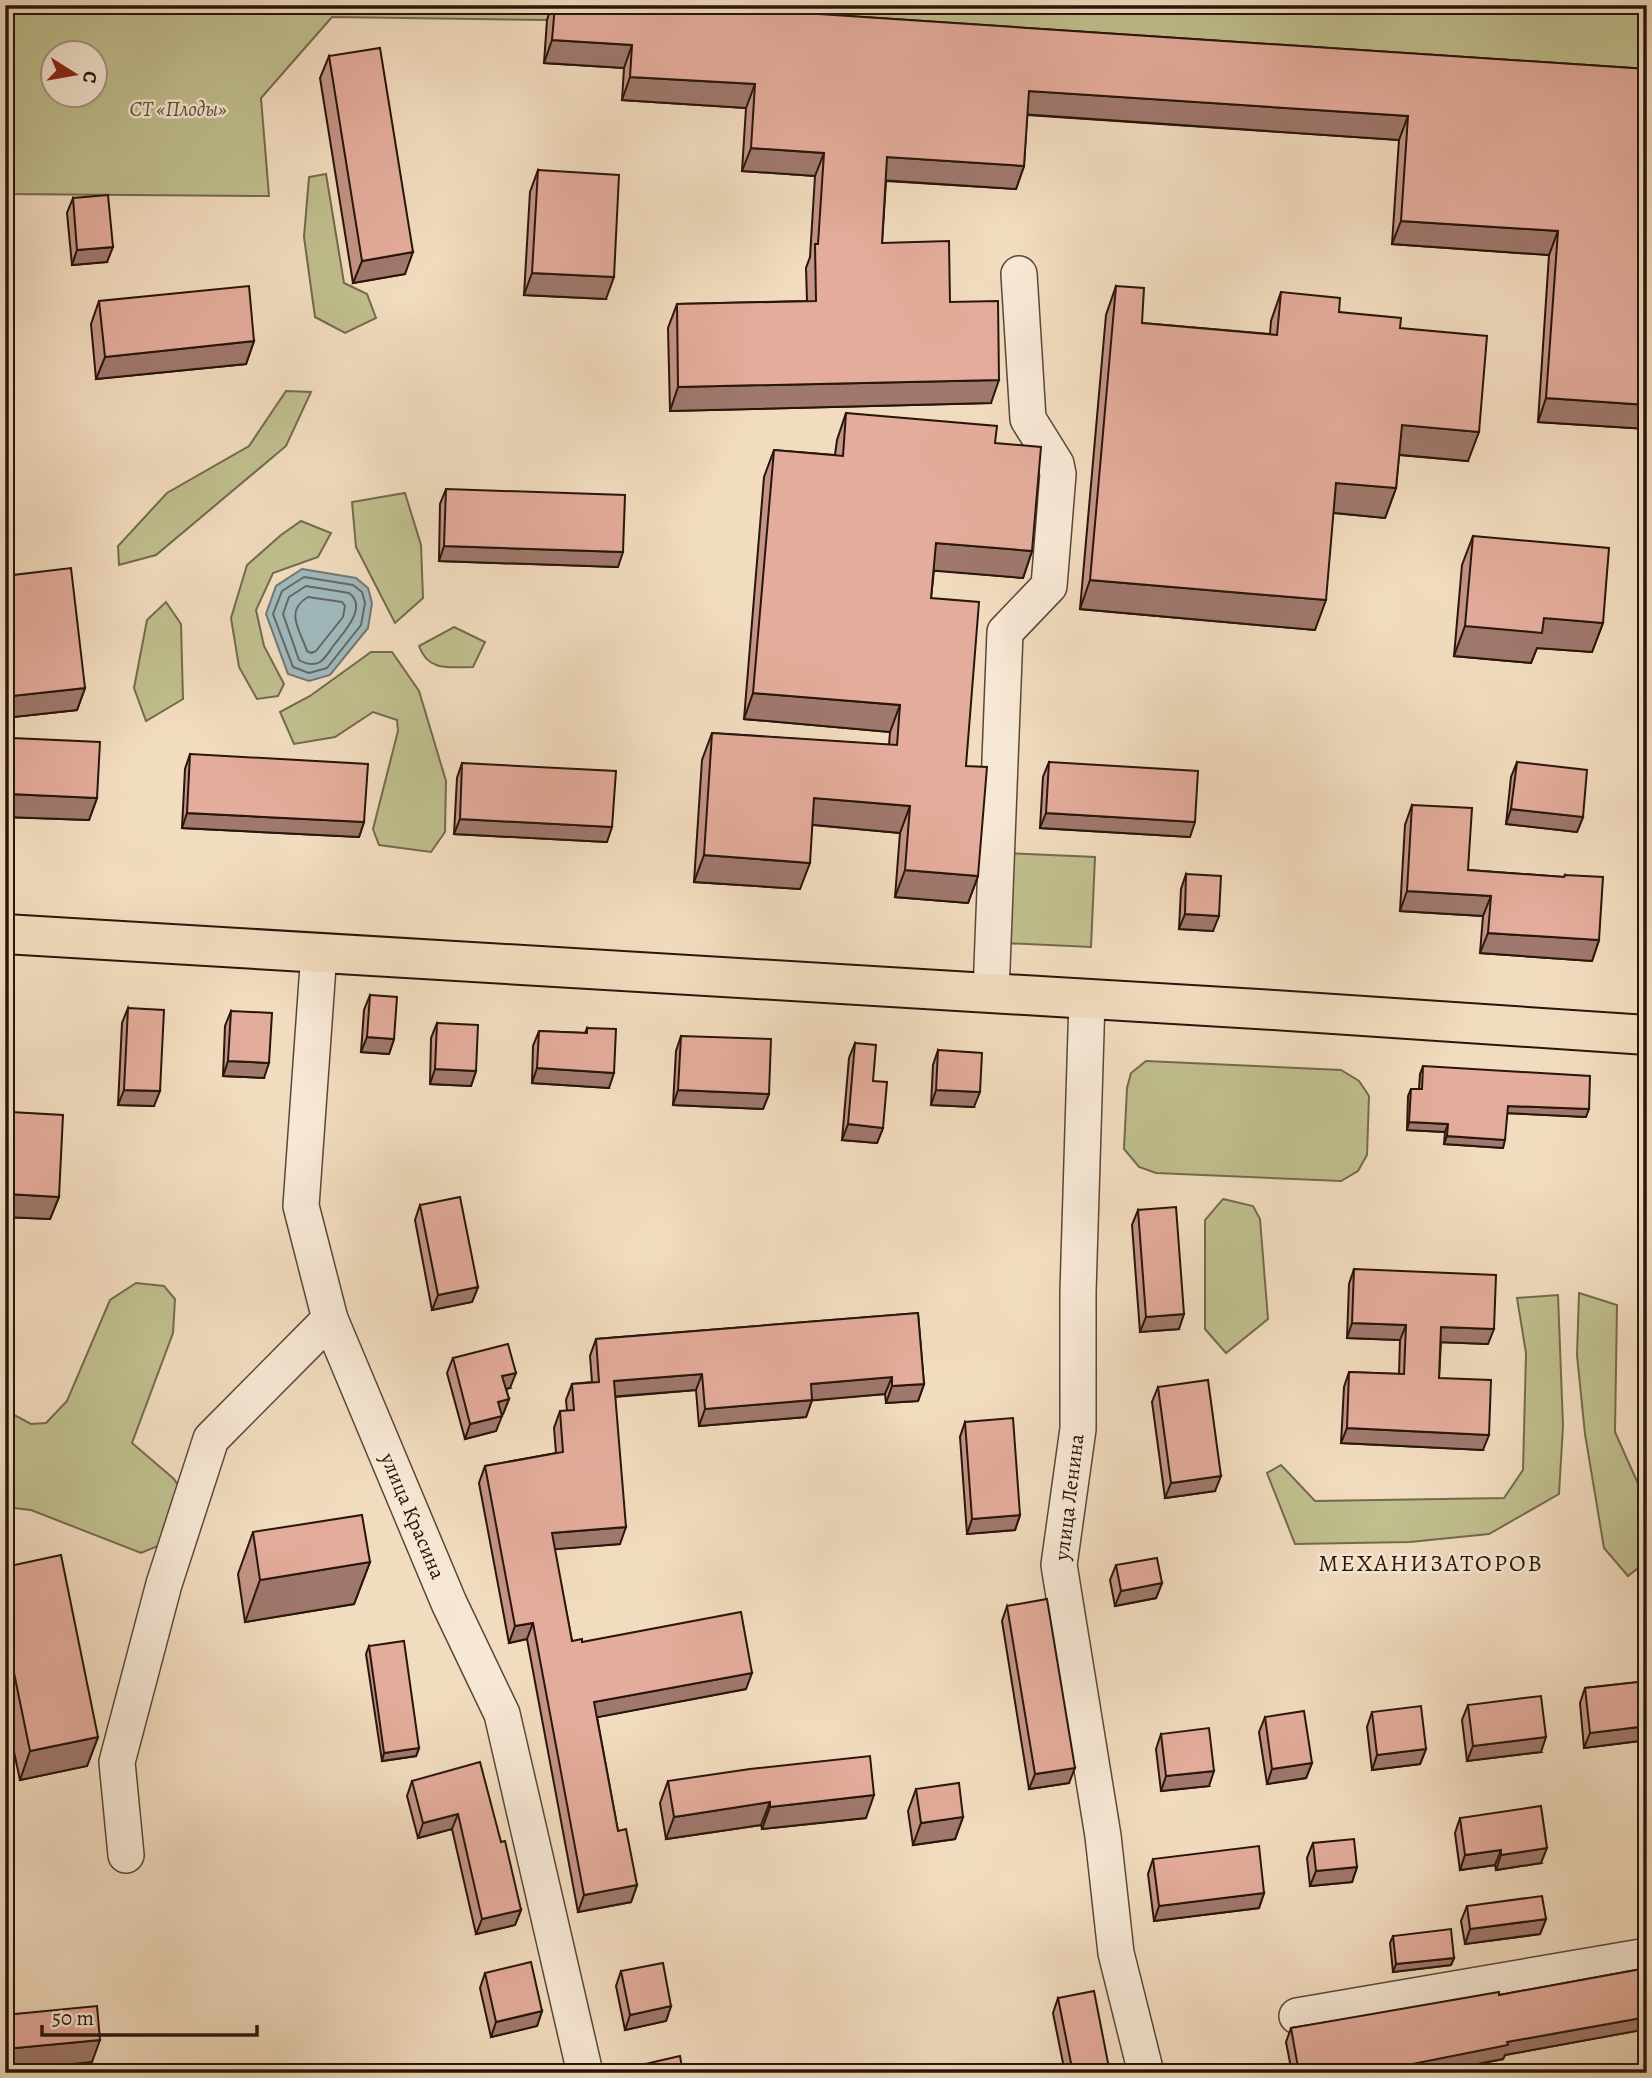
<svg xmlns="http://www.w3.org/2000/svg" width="1652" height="2078" font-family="Alegreya,serif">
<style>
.green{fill:#c0bf8e;stroke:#746a4d;stroke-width:2;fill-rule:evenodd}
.water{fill:#a0b9bd;stroke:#707776;stroke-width:2}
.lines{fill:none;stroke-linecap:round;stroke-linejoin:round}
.shore{stroke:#646764;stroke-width:2}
.minor-casing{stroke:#5a4739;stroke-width:38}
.major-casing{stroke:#28150c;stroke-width:42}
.minor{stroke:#f7e8d5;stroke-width:35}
.major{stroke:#f2dcbf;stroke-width:38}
.wall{fill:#c49486;stroke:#28150c;stroke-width:2}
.shaded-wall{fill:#a0786d;stroke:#28150c;stroke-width:2}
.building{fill:#e4ac9c;stroke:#28150c;stroke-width:2}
.labels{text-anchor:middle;stroke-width:5;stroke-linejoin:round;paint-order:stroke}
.park-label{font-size:21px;font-style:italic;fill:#5d503a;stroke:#f7e8d5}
.street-label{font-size:21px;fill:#28150c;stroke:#f7e8d5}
.quarter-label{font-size:24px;letter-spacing:2px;fill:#28150c;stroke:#f7e8d5}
</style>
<rect width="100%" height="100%" fill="#f2dcbf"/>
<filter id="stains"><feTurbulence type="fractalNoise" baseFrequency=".00286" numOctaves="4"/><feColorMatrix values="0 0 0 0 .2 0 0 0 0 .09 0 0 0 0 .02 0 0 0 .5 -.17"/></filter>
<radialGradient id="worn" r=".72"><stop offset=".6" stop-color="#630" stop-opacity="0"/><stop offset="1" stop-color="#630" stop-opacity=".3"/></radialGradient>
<g class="green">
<path d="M5,5H1647V93L547,20L332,17L261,98L269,196L5,194ZM52,52H94V94H52Z"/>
<path d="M326,174L344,283L367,294L376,318L345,333L315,317L304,237L309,177Z"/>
<path d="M286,391L311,392L286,446L156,555L119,565L118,546L167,493L249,446Z"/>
<path d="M405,493L421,545L423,598L395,623L356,547L352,502Z"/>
<path d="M301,521L331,533L318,557L273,573L256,610L264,646L284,684L278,696L257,699L239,667L231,618L247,565L281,535Z"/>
<path d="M166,602L181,624L183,699L146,721L134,688L147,620Z"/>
<path d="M454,627L485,642L473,667C450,667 428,672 419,646Z"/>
<path d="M371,652H392L419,691L446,781L445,832L431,852L379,845L373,829L398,731L397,720L373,712L335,737L294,744L280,712L310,696Z"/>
<path d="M1007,853L1095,857L1091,947L1003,943Z"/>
<path d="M1146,1061L1341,1070L1359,1081L1369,1096L1367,1155L1358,1171L1341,1181L1156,1173L1139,1167L1124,1149L1127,1088L1131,1073Z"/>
<path d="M1223,1199L1253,1206L1260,1219L1268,1319L1226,1353L1205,1329V1220Z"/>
<path d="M136,1283L164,1286L175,1299L173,1333L132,1443L174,1479L182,1492L158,1546L141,1553L31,1510L5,1507V1410L31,1424L46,1423L67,1401L110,1300Z"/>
<path d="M1579,1293L1617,1305L1615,1432L1643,1495L1647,1496V1561L1628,1576L1604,1548L1585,1434L1577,1355Z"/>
<path d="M1558,1295L1563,1426L1559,1494L1489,1534L1410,1542L1295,1544L1267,1473L1281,1465L1315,1501L1504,1498L1523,1470L1526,1353L1517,1298Z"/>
</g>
<path class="water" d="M302,569L356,578L368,588L372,603L368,628L330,675L309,681L288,674L266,614L276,586Z"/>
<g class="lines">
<g class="shore">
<path d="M304,577L353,585L362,592L365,603L361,625L327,668L309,673L293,667L273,614L282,591Z"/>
<path d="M306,586L349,593C368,607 344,632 334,645C330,650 326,658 320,662C313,666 306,664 299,660L283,614L289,597Z"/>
<path d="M308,597L342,602L345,606L343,617L316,651L311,653L307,651C300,630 284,611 308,597Z"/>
</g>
<g class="minor-casing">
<g id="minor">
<path d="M319,952L301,1206L330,1319L449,1603L502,1714L585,2073"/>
<path d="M991,993L1005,632L1049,586L1058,474L1056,464L1028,419L1019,274"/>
<path d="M1087,999L1078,1292V1429L1059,1565L1103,1836L1116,1953L1146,2073"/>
<path d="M126,1855L117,1762L164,1584L211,1439L330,1319"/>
<path d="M1297,2016L1647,1956"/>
</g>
</g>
<g class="major-casing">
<path id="major" d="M5,934L1274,1010L1647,1035"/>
</g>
<use href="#minor" class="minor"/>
<use href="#major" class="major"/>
</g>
<g class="wall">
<path d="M552,5H681L1647,69V429L1538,422L1549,255L1392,244L1399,140L1027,115L1024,166L1016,189L886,181L882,243L950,302L991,403L670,411L668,328L677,304L807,301L806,268L810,257L815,176L742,171L746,108L622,100L624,68L544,63L547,20Z"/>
<path d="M329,56L405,274L353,283L320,78Z"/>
<path d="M538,170L606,299L524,295L530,192Z"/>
<path d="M73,198L107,262L72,265L67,213Z"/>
<path d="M1116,286L1142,323L1270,334L1271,321L1281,292L1339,312L1400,328L1468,461L1399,455L1396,488L1385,518L1333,513L1315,630L1080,609L1106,315Z"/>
<path d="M99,301L254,341L246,364L96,379L91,324Z"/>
<path d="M846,413L995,443L1032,551L1023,578L934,570L931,598L966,766L978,876L968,903L895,897L900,833L812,825L800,889L694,882L702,760L712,733L889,745L890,732L744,719L764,477L774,450L835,455L837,440Z"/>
<path d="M446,489L618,567L439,561L440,504Z"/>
<path d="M1473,536L1603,623L1592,652L1537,648L1531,663L1454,656L1462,565Z"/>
<path d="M5,576L85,688L77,710L5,718Z"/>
<path d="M12,738L97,798L89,820L5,817V756Z"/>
<path d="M190,754L364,822L359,837L182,828L185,769Z"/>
<path d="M1049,762L1190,837L1040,828L1043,777Z"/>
<path d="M1517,762L1583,817L1577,832L1506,824L1511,777Z"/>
<path d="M462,763L607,842L454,834L457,778Z"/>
<path d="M1412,805L1468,870L1564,877L1565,875L1599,940L1592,961L1480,953L1483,916L1400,911L1405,825Z"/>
<path d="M1186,874L1213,931L1179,929L1181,889Z"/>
<path d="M370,995L394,1039L389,1054L361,1052L364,1010Z"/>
<path d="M128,1008L154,1106L118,1105L122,1023Z"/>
<path d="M231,1011L264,1078L223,1076L225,1026Z"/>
<path d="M437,1023L476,1071L471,1086L430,1084L431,1038Z"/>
<path d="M587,1028L609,1088L532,1083L533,1046L539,1031L585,1033Z"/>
<path d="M681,1036L769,1094L763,1109L673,1105L676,1051Z"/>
<path d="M855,1043L873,1081L883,1128L877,1143L842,1140L849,1058Z"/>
<path d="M938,1050L974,1107L931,1105L933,1065Z"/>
<path d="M1423,1066L1586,1117L1507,1113L1503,1148L1444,1144L1445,1132L1407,1130L1408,1096L1411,1089H1419L1420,1074Z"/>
<path d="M11,1112L59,1197L50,1219L5,1217V1128Z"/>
<path d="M420,1205L478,1287L472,1302L432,1310L415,1220Z"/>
<path d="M1138,1210L1179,1329L1140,1332L1132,1225Z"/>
<path d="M1354,1269L1488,1344L1441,1342L1439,1378L1483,1450L1341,1443L1344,1387L1349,1372L1399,1374L1400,1340L1347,1338L1349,1284Z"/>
<path d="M918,1313L924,1384L918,1401L886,1403L885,1394L812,1400L806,1417L699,1426L696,1390L615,1397L620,1544L554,1549L572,1641L582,1642L746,1689L597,1717L618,1831L637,1885L631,1902L578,1912L527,1639L509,1643L479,1483L485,1466L556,1453L554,1428L560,1411H567L566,1400L572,1384L592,1382L590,1356L596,1339Z"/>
<path d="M453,1358L510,1388L506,1389L509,1399L503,1414H501L496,1431L465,1439L447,1373Z"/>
<path d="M1158,1387L1215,1491L1165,1498L1152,1402Z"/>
<path d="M1647,1398V1460H1643Z"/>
<path d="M965,1422L1020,1515L1015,1530L967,1534L960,1437Z"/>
<path d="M253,1532L370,1562L354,1604L245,1622L238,1574Z"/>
<path d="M1116,1565L1162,1583L1156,1598L1115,1606L1110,1580Z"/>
<path d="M5,1567L98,1737L87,1766L20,1780L5,1710Z"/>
<path d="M1007,1606L1069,1783L1029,1789L1002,1621Z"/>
<path d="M369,1646L419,1748L416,1756L382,1761L366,1654Z"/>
<path d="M1647,1681V1740L1584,1748L1580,1703L1585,1688Z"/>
<path d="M1468,1705L1541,1752L1467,1761L1462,1720Z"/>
<path d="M1372,1712L1426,1749L1420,1764L1372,1770L1367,1727Z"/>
<path d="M1265,1717L1312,1763L1306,1778L1267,1784L1259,1732Z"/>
<path d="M1161,1734L1209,1786L1161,1791L1156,1749Z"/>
<path d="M412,1781L501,1842L521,1910L515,1925L476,1934L452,1829L418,1838L407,1796Z"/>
<path d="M668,1781L866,1818L762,1829L761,1825L666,1839L660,1803Z"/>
<path d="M916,1789L963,1817L955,1839L913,1845L908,1811Z"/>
<path d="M1460,1818L1541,1863L1496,1870L1495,1865L1460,1870L1455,1833Z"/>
<path d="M1313,1843L1357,1867L1352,1882L1310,1886L1307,1858Z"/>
<path d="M1153,1859L1264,1893L1259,1908L1154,1921L1148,1874Z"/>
<path d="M1467,1906L1546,1919L1540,1934L1465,1944L1461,1921Z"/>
<path d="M1393,1936L1454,1958L1451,1965L1393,1972L1390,1943Z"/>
<path d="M1647,1968V2029L1505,2055L1503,2059L1431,2073H1292L1286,2042L1291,2028L1499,1995Z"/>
<path d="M621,1971L671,2006L666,2021L625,2030L616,1986Z"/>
<path d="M485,1973L542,2011L537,2026L491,2037L480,1988Z"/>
<path d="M1058,1998L1110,2073H1065L1053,2013Z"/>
<path d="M645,2064L683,2073H641Z"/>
</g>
<g class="shaded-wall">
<path d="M552,40L632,45L624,68L544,63Z"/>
<path d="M630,77L755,84L746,108L622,100Z"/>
<path d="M1029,91L1408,116L1399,140L1020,114Z"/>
<path d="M751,148L824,153L815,176L742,171Z"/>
<path d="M887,157L1024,166L1016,189L879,180Z"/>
<path d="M1401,221L1558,231L1549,255L1392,244Z"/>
<path d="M113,247L107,262L72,265L77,250Z"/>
<path d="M413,252L405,274L353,283L362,261Z"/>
<path d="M532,273L614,277L606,299L524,295Z"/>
<path d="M254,341L246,364L96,379L105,357Z"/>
<path d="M999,380L991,403L670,411L678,387Z"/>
<path d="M1546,398L1647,405V429L1538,422Z"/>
<path d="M1402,425L1479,432L1468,461L1391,454Z"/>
<path d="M1336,483L1396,488L1385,518L1325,512Z"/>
<path d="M936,543L1032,551L1023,578L926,570Z"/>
<path d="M444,546L623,552L618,567L439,561Z"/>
<path d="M1090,580L1326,600L1315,630L1080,609Z"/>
<path d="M1544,618L1603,623L1592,652L1537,648L1531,663L1454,656L1465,626Z"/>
<path d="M85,688L77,710L5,718V716L12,696Z"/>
<path d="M753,693L900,705L890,732L744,719Z"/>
<path d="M9,794L97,798L89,820L5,817V805Z"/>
<path d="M814,798L910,806L900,833L804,824Z"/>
<path d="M1511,809L1583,817L1577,832L1506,824Z"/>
<path d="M187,813L364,822L359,837L182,828Z"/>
<path d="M1046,813L1195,822L1190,837L1040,828Z"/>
<path d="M460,819L612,827L607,842L454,834Z"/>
<path d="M704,855L810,863L800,889L694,882Z"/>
<path d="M905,870L978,876L968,903L895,897Z"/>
<path d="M1407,891L1491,896L1483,916L1400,911Z"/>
<path d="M1185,914L1219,916L1213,931L1179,929Z"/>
<path d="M1488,933L1599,940L1592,961L1480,953Z"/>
<path d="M367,1037L394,1039L389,1054L361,1052Z"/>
<path d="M228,1061L269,1063L264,1078L223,1076Z"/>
<path d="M537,1068L614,1073L609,1088L532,1083Z"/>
<path d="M435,1069L476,1071L471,1086L430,1084Z"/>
<path d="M124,1090L160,1091L154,1106L118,1105Z"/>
<path d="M678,1090L769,1094L763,1109L673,1105Z"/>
<path d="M936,1090L980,1092L974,1107L931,1105Z"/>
<path d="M1508,1106L1589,1109L1586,1117L1505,1113Z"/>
<path d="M1409,1122L1448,1124L1445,1132L1407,1130Z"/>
<path d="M848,1124L883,1128L877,1143L842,1140Z"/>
<path d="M1447,1136L1505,1140L1503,1148L1444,1144Z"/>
<path d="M7,1194L59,1197L50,1219L5,1217V1198Z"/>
<path d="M478,1287L472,1302L432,1310L438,1295Z"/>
<path d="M1184,1314L1179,1329L1140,1332L1146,1317Z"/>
<path d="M1352,1323L1406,1325L1400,1340L1347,1338Z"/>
<path d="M1441,1327L1494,1329L1488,1344L1436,1342Z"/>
<path d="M516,1373L510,1388L497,1391L502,1376Z"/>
<path d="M702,1374L696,1390L608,1397L614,1381Z"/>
<path d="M892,1377L885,1394L805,1401L811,1384Z"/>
<path d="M924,1384L918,1401L886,1403L892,1386Z"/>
<path d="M509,1399L503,1414L492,1417L498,1402Z"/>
<path d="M812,1400L806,1417L699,1426L705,1409Z"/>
<path d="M502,1416L496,1431L465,1439L470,1424Z"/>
<path d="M1347,1428L1489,1435L1483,1450L1341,1443Z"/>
<path d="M1647,1449V1460H1643Z"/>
<path d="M1221,1476L1215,1491L1165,1498L1171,1483Z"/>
<path d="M1020,1515L1015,1530L967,1534L972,1519Z"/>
<path d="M626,1527L620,1544L546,1550L552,1533Z"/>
<path d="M370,1562L354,1604L245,1622L260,1580Z"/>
<path d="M1162,1583L1156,1598L1115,1606L1121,1591Z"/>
<path d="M533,1623L527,1639L509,1643L515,1626Z"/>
<path d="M752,1673L746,1689L588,1719L594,1702Z"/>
<path d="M1647,1726V1740L1584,1748L1590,1733Z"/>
<path d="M98,1737L87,1766L20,1780L30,1751Z"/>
<path d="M1546,1737L1541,1752L1467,1761L1473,1746Z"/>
<path d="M419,1748L416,1756L382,1761L384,1753Z"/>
<path d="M1426,1749L1420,1764L1372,1770L1377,1755Z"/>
<path d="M1312,1763L1306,1778L1267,1784L1272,1769Z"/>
<path d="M1075,1768L1069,1783L1029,1789L1035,1774Z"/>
<path d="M1214,1771L1209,1786L1161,1791L1166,1776Z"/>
<path d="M874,1795L866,1818L762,1829L770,1807Z"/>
<path d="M770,1802L761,1825L666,1839L674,1817Z"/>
<path d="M458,1814L452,1829L418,1838L423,1823Z"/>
<path d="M963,1817L955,1839L913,1845L921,1823Z"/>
<path d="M1547,1848L1541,1863L1496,1870L1501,1855Z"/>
<path d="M1501,1850L1495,1865L1460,1870L1465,1855Z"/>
<path d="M1357,1867L1352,1882L1310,1886L1316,1871Z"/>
<path d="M637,1885L631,1902L578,1912L584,1895Z"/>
<path d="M1264,1893L1259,1908L1154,1921L1159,1906Z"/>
<path d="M521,1910L515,1925L476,1934L482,1919Z"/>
<path d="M1546,1919L1540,1934L1465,1944L1470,1929Z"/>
<path d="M1454,1958L1451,1965L1393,1972L1396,1964Z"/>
<path d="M671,2006L666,2021L625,2030L630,2015Z"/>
<path d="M542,2011L537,2026L491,2037L496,2022Z"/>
<path d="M1647,2017V2029L1505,2055L1503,2059L1431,2073H1367L1507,2042Z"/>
<path d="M100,2040L92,2062L5,2071V2049Z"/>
</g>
<g class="building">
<path d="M555,5H681L1647,69V405L1546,398L1558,231L1401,221L1408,116L1029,91L1024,166L887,157L882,243L949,241L950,302L998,301L999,380L678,387L677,304L816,301L815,244H818L824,153L751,148L755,84L630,77L632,45L552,40Z"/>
<path d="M380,48L413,252L362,261L329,56Z"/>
<path d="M538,170L619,175L614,277L532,273Z"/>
<path d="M108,195L113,247L77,250L73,198Z"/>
<path d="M249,286L254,341L105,357L99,301Z"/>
<path d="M1116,286L1144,288L1142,323L1277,335L1281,292L1340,298L1339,312L1401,318L1400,328L1487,336L1479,432L1402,425L1396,488L1336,483L1326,600L1090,580Z"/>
<path d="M846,413L997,426L995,443L1041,447L1032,551L936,543L931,598L979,602L966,766L987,767L978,876L905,870L910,806L814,798L810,863L704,855L712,733L897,745L900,705L753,693L774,450L843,456Z"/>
<path d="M446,489L625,495L623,552L444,546Z"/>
<path d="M1473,536L1609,548L1603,623L1544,618L1542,633L1465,626Z"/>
<path d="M71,568L85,688L12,696L5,638V576Z"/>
<path d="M12,738L100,742L97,798L9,794Z"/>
<path d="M190,754L368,764L364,822L187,813Z"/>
<path d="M1049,762L1198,771L1195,822L1046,813Z"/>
<path d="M1517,762L1587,770L1583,817L1511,809Z"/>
<path d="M462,763L616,771L612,827L460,819Z"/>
<path d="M1412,805L1472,808L1468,870L1564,877L1565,875L1603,877L1599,940L1488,933L1491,896L1407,891Z"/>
<path d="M1186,874L1221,876L1219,916L1185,914Z"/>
<path d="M370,995L397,997L394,1039L367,1037Z"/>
<path d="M128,1008L164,1010L160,1091L124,1090Z"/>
<path d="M231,1011L272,1013L269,1063L228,1061Z"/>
<path d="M437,1023L478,1025L476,1071L435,1069Z"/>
<path d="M587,1028L616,1029L614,1073L537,1068L539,1031L587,1033Z"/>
<path d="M681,1036L771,1039L769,1094L678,1090Z"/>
<path d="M855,1043L876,1045L873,1081L887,1082L883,1128L848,1124Z"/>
<path d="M938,1050L982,1053L980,1092L936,1090Z"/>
<path d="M1423,1066L1590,1076L1589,1109L1508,1106L1505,1140L1447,1136L1448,1124L1409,1122L1411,1089H1422Z"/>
<path d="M11,1112L63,1115L59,1197L7,1194Z"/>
<path d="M460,1197L478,1287L438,1295L420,1205Z"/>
<path d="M1176,1207L1184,1314L1146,1317L1138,1210Z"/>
<path d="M1354,1269L1496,1275L1494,1329L1441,1327L1439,1378L1491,1380L1489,1435L1347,1428L1349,1372L1404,1374L1406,1325L1352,1323Z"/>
<path d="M918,1313L924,1384L892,1386V1377L811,1384L812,1400L705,1409L702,1374L614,1381L626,1527L552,1533L572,1641L582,1639V1642L741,1612L752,1673L594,1702L618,1831L626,1829L637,1885L584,1895L533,1623L515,1626L485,1466L563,1452L560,1411L574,1410L572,1384L599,1382L596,1339Z"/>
<path d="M508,1344L516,1373L502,1376L509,1399L498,1402L502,1416L470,1424L453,1358Z"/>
<path d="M1208,1380L1221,1476L1171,1483L1158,1387Z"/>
<path d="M1013,1418L1020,1515L972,1519L965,1422Z"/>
<path d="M362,1515L370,1562L260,1580L253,1532Z"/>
<path d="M61,1555L98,1737L30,1751L5,1629V1567Z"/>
<path d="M1157,1558L1162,1583L1121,1591L1116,1565Z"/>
<path d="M1047,1599L1075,1768L1035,1774L1007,1606Z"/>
<path d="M404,1641L419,1748L384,1753L369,1646Z"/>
<path d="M1647,1681V1726L1590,1733L1585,1688Z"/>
<path d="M1541,1696L1546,1737L1473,1746L1468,1705Z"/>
<path d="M1421,1706L1426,1749L1377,1755L1372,1712Z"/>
<path d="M1304,1711L1312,1763L1272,1769L1265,1717Z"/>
<path d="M1209,1728L1214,1771L1166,1776L1161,1734Z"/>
<path d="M870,1756L874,1795L770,1807V1802L674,1817L668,1781L750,1769Z"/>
<path d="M480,1762L501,1842L505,1841L521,1910L482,1919L458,1814L423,1823L412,1781Z"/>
<path d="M959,1783L963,1817L921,1823L916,1789Z"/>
<path d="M1541,1806L1547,1848L1501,1855V1850L1465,1855L1460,1818Z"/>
<path d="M1354,1839L1357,1867L1316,1871L1313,1843Z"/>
<path d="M1259,1846L1264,1893L1159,1906L1153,1859Z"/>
<path d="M1542,1896L1546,1919L1470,1929L1467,1906Z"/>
<path d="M1451,1929L1454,1958L1396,1964L1393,1936Z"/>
<path d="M531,1962L542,2011L496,2022L485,1973Z"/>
<path d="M663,1963L671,2006L630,2015L621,1971Z"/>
<path d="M1647,1968V2017L1507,2042L1508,2045L1367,2073H1299L1291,2028L1499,1992V1995Z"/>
<path d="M1094,1991L1110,2073H1073L1058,1998Z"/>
<path d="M97,2006L100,2040L5,2049V2015Z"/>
<path d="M680,2056L683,2073H646L645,2064Z"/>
<path d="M557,2067L559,2073H533Z"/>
</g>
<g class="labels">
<g class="park-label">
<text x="178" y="116">СТ «Плоды»</text>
</g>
<g class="street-label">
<text transform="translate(1069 1497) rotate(-83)" y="7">улица Ленина</text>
<text transform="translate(413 1516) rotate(67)" y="7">улица Красина</text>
</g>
<g class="quarter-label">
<text x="1431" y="1571">МЕХАНИЗАТОРОВ</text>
</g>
</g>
<rect width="1652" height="2078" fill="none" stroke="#f2dcbf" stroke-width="28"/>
<rect x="7" y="7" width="1638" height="2064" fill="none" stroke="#28150c" stroke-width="3.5"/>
<rect x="14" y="14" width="1624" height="2050" fill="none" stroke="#28150c" stroke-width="2"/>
<g transform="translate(74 74) rotate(101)"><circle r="33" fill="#f7e8d5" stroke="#a49485" stroke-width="2"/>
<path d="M0-5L12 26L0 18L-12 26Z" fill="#8f2418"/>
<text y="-10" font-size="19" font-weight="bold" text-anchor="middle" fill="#28150c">С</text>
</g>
<path d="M42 2025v10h215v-10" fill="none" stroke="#28150c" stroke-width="3.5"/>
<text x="52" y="2025" font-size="21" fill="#28150c" stroke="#f7e8d5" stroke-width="5" paint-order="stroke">50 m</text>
<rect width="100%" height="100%" filter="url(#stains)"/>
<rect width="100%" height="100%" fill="url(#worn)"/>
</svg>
